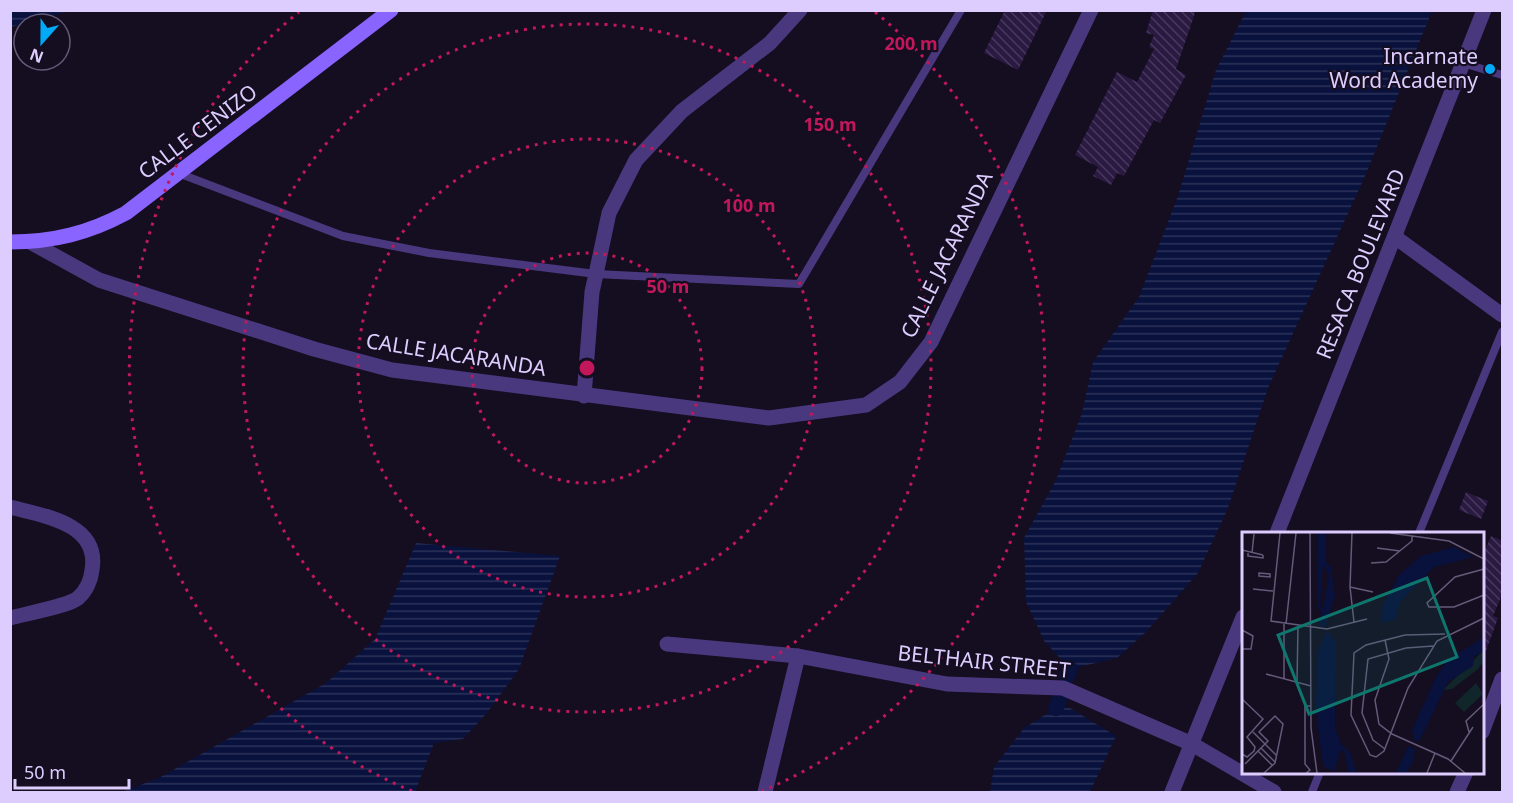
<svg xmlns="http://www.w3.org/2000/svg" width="1513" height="803" font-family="'Noto Sans',sans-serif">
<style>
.water{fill:url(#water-rules)}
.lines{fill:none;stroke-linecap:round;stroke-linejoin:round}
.canal{stroke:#09113d;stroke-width:16}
.building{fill:url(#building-back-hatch)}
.lane{stroke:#4a387f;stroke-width:8}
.street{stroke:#4a387f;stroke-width:15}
.secondary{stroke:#8964fe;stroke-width:15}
.ring{fill:none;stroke:#c2185b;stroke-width:3;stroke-dasharray:3 6}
.poi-dot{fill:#01a9f6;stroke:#150d20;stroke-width:2}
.labels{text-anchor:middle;stroke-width:4.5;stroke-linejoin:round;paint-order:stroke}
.poi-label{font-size:21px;fill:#ddcdff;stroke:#150d20;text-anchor:end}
.street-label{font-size:21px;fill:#ddcdff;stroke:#150d20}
.inset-road{fill:none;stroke:#655a79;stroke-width:1.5}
.view{fill:#0f766e;fill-opacity:0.15;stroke:#0f766e;stroke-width:3}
.inset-edge{fill:none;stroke:#ddcdff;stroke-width:3}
.centre{fill:#c2185b;stroke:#150d20;stroke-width:3}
.ring-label{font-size:18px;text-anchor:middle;font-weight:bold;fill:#c2185b;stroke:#150d20;stroke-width:4.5;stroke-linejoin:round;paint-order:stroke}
</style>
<defs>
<pattern id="water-rules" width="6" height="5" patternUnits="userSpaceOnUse" patternTransform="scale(1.5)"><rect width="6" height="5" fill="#09113d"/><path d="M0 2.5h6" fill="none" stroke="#2c325a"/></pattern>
<pattern id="building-back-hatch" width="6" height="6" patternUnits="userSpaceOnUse" patternTransform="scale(1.5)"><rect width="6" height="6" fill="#2a1941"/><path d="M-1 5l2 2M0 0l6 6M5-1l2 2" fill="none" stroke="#48395e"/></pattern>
</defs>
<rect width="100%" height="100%" fill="#150d20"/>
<g class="water">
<path d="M11,10H70V11L11,27Z"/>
<path d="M1246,11H1432L1366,174L1268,388L1228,508L1198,573L1146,632L1117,658L1070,669L1044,641L1026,602L1024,538L1056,480L1082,413L1093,362L1139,297L1178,196L1216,70Z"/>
<path d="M416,543L560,556L519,669L487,713L463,739L434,743L415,792H121L159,778L326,683L375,639Z"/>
<path d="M1056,708H1070L1116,736L1090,792H990L994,767L1024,728Z"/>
</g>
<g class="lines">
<g class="canal">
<path d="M1067,676L1070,669"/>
<path d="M1056,708L1059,700"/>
</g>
</g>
<g class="building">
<path d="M1005,10H1047L1018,70L984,53Z"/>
<path d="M1153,10H1196L1176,69L1186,75L1160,123L1154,120L1124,176L1117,173L1111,185L1093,176L1098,167L1075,155L1117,72L1137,82L1154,49L1149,47L1154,35L1146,33Z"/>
<path d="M1466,492L1488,501L1481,519L1459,510Z"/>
<path d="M1491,536L1503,541V592L1493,616L1498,618L1483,659L1482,557Z"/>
</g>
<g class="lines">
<g class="lane">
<path d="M1463,63L1502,75"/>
<path d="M178,173L343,236L429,253L596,274L799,284L961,10"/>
<path d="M1419,533L1502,332"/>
<path d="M1312,792L1320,772"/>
</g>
<g class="street">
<path d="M1395,237L1502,315"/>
<path d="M30,242L99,280L314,349L392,370L769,418L866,405L900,382L931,342L1091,10"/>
<path d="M584,396L592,292L596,274L609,213L636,160L682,111L770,43L800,10"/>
<path d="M10,507C45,516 100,524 92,570C91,580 86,591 78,598C69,606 24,614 10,618"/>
<path d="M1277,533L1484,10"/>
<path d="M667,644L798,656L947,684L1063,688L1192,744L1274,792"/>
<path d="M1482,732L1502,679"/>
<path d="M765,792L798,656"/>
<path d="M1172,792L1243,617"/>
<path d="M1457,792L1466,772"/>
</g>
<path class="secondary" d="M10,242C53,242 89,233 126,213L391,10"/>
</g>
<g class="ring">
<circle cx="587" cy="368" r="115"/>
<circle cx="587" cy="368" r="229"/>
<circle cx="587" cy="368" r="344"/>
<path d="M412 791A458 458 0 0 1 299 12M875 12A458 458 0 0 1 762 791"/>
</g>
<circle class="poi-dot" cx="1490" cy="69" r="6"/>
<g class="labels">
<g class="poi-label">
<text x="1478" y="64">Incarnate<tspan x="1478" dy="24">Word Academy</tspan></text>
</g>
<g class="street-label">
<text transform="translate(198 132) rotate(-37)" y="7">CALLE CENIZO</text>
<text transform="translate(947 255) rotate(-64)" y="7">CALLE JACARANDA</text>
<text transform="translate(1361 264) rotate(-68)" y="7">RESACA BOULEVARD</text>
<text transform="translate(456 355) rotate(9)" y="7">CALLE JACARANDA</text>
<text transform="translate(984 662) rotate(6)" y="7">BELTHAIR STREET</text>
</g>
</g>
<g transform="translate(1242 532)">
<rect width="242" height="242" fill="#150d20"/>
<path d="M241,119V130L236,137L210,157L201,158Z" fill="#10262a"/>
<path d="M234,151L241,162L222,180L213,171Z" fill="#10262a"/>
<path d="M76,1H83V29L89,35L93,64L83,95L78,94L79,78L75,75ZM81,32L87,43L81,77L78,73ZM212,15L231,25L192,35L158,70L154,87L139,91L141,73L157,43L179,24ZM85,99L94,110L93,195L99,212L109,222L114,241H107L102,219L98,220L93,239L83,236L80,227L74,179L75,121ZM241,106V119L232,125L231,134L206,150L178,208L172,209L170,198L195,143L207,127ZM166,214L173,217L171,230L164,241H154Z" fill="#09113d" fill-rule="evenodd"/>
<path class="inset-road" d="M38,1L29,89L85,97L125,87M68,1L69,196L75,241M110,1L108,55L112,90M148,1L207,9L242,27M135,16L158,19M0,18L21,23M6,21V24L21,26V23M10,21L12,2M129,31L144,30L170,9V4M242,37L213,45L185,71L187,75H212L242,63M17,41L28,42V45L17,44ZM108,55L131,60M11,57L31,59M44,92L54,1M0,98L11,104L9,117H0M203,102L163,103L124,113L112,121L109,183L128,223L134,225L142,219L166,156L195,109L242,86M143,108L147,127L133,168L137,192L150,202L206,227L223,241M24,142L69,154M42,147V92M55,150L56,94M0,167L21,187L5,205L13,215L12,219L5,225L0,222M11,200L34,223M227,200L224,189L242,172M19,216L33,230M143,217L131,208L120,181L126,127L164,116L191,114M16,219L30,233M209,229L231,195M3,232L26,209L17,200L33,184L41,192L33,231L22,241M64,241L68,238L63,232V174H69M185,241L193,221"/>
<path class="view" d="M185,46L215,125L67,182L36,103Z"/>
<rect width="242" height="242" class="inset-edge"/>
</g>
<circle cx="587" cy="368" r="9" class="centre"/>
<g class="ring-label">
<text x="911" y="50">200 m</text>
<text x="830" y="131">150 m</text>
<text x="749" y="212">100 m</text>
<text x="668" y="293">50 m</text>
</g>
<rect width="1513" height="803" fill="none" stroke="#ddcdff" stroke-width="24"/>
<g transform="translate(42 42) rotate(201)"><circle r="28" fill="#150d20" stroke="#655a79" stroke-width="1.5"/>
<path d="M0-4.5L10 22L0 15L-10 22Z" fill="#01a9f6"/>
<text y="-9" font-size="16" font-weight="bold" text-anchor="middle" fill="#ddcdff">N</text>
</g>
<path d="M15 779v9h114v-9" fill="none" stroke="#ddcdff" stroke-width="3"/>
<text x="24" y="779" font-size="18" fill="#ddcdff" stroke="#150d20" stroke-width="4.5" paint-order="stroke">50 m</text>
</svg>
